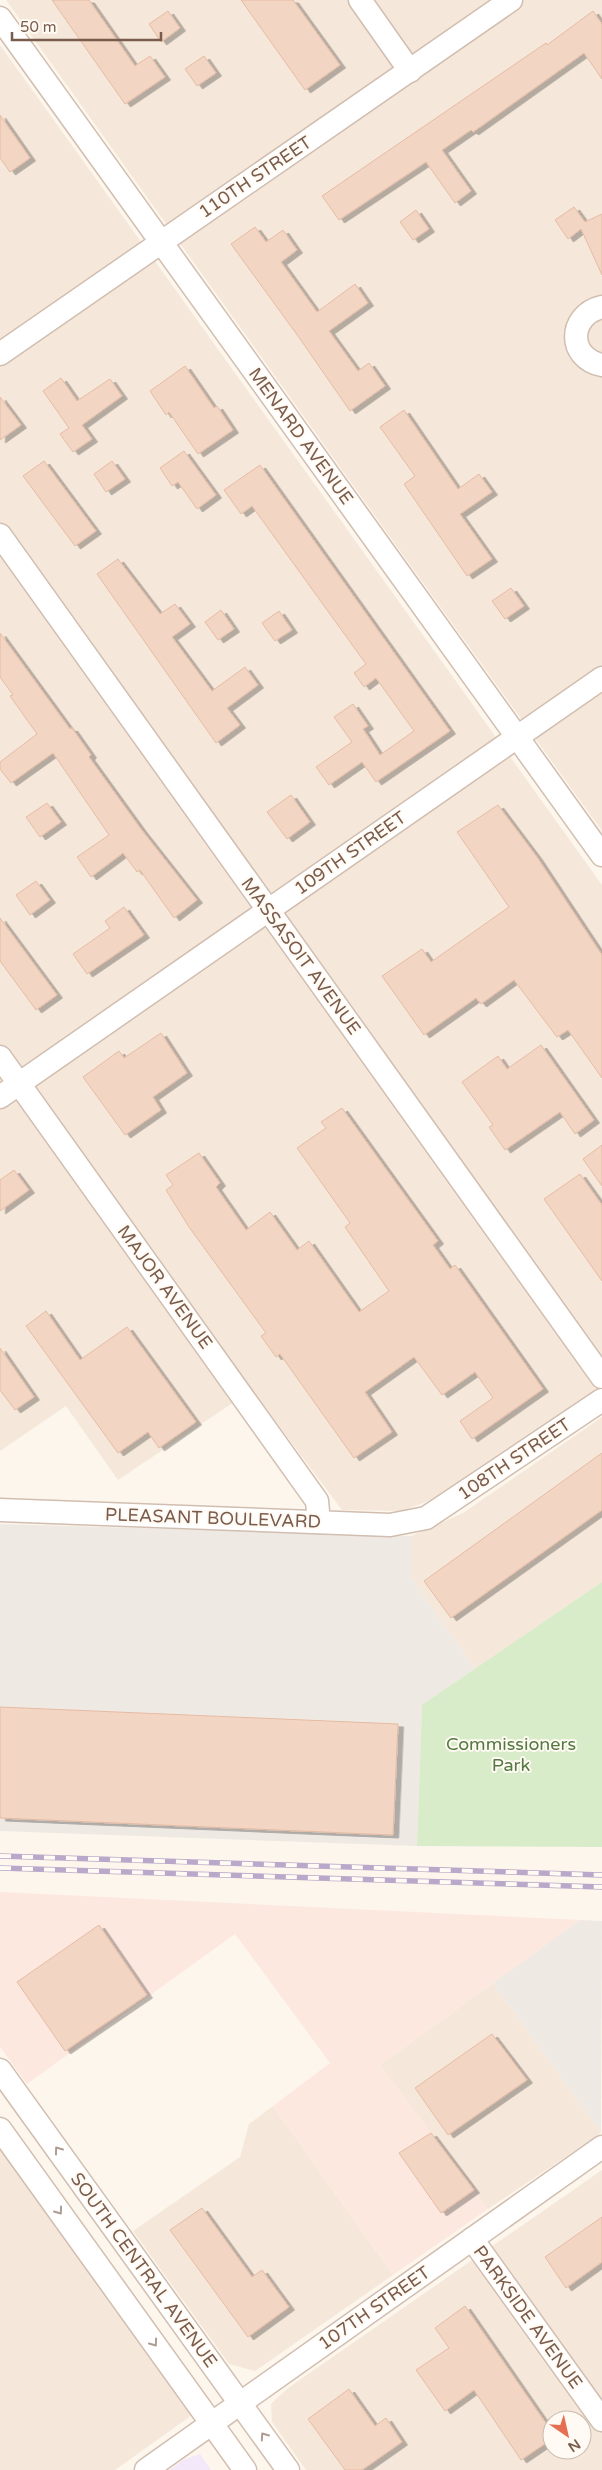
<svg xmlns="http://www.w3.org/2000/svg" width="602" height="2470" font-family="'Varela Round',sans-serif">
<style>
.residential{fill:#f5e8da;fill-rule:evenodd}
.commercial{fill:#fde8e0}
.industrial{fill:#efe9e4}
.education{fill:#f3e8fa}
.green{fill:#d8ecc9}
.building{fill:#f3d5c3;stroke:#e6bba3;filter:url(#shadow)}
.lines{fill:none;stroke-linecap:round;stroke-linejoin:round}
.minor-casing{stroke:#d1beb0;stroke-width:25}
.minor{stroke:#fff;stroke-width:22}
.rail-casing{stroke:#b9a8c9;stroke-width:5.5}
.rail{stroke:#fffaf3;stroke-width:4;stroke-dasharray:11;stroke-linecap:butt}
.oneway{stroke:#af9d94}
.labels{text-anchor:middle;stroke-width:4;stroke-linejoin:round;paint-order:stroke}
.street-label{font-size:18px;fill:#7a5c4d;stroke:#fffaf3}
.park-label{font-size:18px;fill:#537a41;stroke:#fffaf3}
</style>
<defs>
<filter id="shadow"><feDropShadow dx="5.5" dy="3" stdDeviation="0" flood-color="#0004"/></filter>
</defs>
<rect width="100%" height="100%" fill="#fdf6ec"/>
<g class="residential">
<path d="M6,0H602V831L400,551Z"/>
<path d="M0,45L602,885V1386L456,1486L428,1501L402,1511L342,1510L252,1390L118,1480L66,1406L0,1451Z"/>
<path d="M602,1417V1582L475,1669L411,1577V1536L463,1513Z"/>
<path d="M493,1983L601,2133L488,2209L380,2065Z"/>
<path d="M273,2106L393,2275L255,2371L229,2364L133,2231L240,2157L249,2124Z"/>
<path d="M0,2148L192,2415L115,2470H0Z"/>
<path d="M602,2170V2470H306L272,2422L271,2404L288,2388ZM552,2420H582V2450H552Z"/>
</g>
<path class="commercial" d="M0,1892L580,1920L380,2065L488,2209L393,2275L273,2106L330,2063L235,1934L27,2084L0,2047Z"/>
<g class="industrial">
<path d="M0,1524L411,1536V1577L475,1669L422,1706L417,1846L0,1831Z"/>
<path d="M580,1920L602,1921L601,2133L493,1983Z"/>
</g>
<path class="education" d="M200,2454L211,2470H170L183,2460Z"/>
<path class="green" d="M602,1582V1847L417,1846L422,1705Z"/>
<g class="building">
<path d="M52,0H89L135,66L150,56L165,77L125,104Z"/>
<path d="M241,0H293L340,65L305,90Z"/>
<path d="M168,11L180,28L161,42L149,24Z"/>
<path d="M593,11L602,24V79L584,53L473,132L471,130L442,150L471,191L455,203L426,162L339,220L322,196L546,43L547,45Z"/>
<path d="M204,56L216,73L197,86L185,69Z"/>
<path d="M0,115L30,158L10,172L0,158Z"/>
<path d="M574,207L585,222L602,214V275L581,229L568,239L555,220Z"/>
<path d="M416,210L429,229L413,240L400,222Z"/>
<path d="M255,227L266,242L283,230L297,250L281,262L317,312L355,284L368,303L329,331L358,371L369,363L385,386L350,411L298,336L231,244Z"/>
<path d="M185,366L214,408L217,406L233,430L198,454L169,412L166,415L150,391Z"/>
<path d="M61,378L77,401L110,379L122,396L82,425L92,439L73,452L60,434L69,428L43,391Z"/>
<path d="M0,397L21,425L0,440Z"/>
<path d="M404,410L458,489L479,474L492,492L460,514L492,559L467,576L404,484L415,476L380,427Z"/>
<path d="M184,451L216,495L197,509L178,482L172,486L160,468Z"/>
<path d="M44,461L96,531L75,546L23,476Z"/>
<path d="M112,461L125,479L106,492L94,474Z"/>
<path d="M260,465L450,731L376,782L362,762L329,785L316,767L352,742L334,717L353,704L368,726L363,729L380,755L414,731L376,678L364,687L354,673L366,664L252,506L241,514L224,490Z"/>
<path d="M118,559L160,614L175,604L190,624L172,637L212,691L245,667L258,685L227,708L240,725L216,743L97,574Z"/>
<path d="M511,588L524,606L505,619L492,601Z"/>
<path d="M221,610L234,629L218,640L205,622Z"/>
<path d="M279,611L292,630L275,641L262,623Z"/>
<path d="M0,633L70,729L72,728L91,755L89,757L141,829L197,900L174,918L140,870L137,872L123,853L91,877L77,857L109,835L53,753L11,783L0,769V762L37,734L10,696L13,695L0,677Z"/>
<path d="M291,795L310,822L287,839L267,812Z"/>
<path d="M47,803L61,822L40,837L26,817Z"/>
<path d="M498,805L537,857L602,955V1078L568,1030L557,1037L514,980L481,1004L476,998L424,1035L382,976L422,949L431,962L509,907L457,832Z"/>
<path d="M36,881L50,900L30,915L16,895Z"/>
<path d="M124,907L144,935L87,974L73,954L110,928L105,921Z"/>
<path d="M0,918L57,995L36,1010L0,961Z"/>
<path d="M161,1033L187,1073L153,1097L161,1110L125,1135L83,1077L119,1051L124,1058Z"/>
<path d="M541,1045L594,1120L575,1134L560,1112L505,1150L489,1127L493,1125L462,1082L498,1056L507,1069Z"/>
<path d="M342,1108L438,1241L433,1245L450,1269L455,1265L543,1389L472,1439L460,1421L493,1398L475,1372L442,1395L414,1357L365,1392L392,1432L354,1458L280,1354L276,1357L261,1336L266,1333L189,1227L166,1190L173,1185L166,1175L199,1153L220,1183L216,1187L246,1230L270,1212L297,1250L309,1241L359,1312L389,1291L345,1227L350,1223L297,1148L326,1128L321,1122Z"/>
<path d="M602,1145V1186L583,1159Z"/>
<path d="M14,1170L29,1190L0,1211V1180Z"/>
<path d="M580,1174L602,1205V1281L544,1199Z"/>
<path d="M46,1311L80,1360L127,1327L196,1422L159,1448L148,1432L118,1453L26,1326Z"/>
<path d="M0,1348L34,1397L15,1410L0,1390Z"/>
<path d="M602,1453V1510L451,1618L424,1581Z"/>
<path d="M0,1707L398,1724L393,1835L0,1818Z"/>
<path d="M99,1925L147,1995L65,2051L17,1982Z"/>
<path d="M492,2034L527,2080L448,2135L415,2088Z"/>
<path d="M431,2133L474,2190L441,2213L399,2153Z"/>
<path d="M202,2208L252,2277L262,2270L289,2307L248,2337L170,2230Z"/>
<path d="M602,2217V2262L566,2288L545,2257Z"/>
<path d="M465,2306L552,2432V2439L521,2460L474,2390L445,2411L416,2370L449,2348L435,2328Z"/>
<path d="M349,2389L375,2426L386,2418L402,2442L362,2470H345L308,2419Z"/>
</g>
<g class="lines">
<g class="minor-casing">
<g id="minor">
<path d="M360,0L410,71"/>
<path d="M0,18L602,855"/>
<path d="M602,307C568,315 567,358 602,365"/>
<path d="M0,354L511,0"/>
<path d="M0,535L602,1377"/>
<path d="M0,1057L317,1501L319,1522"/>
<path d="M0,1097L602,678"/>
<path d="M0,1510L390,1525L426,1518L602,1400"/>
<path d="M0,2070L288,2470"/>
<path d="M0,2129L245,2470"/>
<path d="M472,2239L602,2420"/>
<path d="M146,2470L602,2147"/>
</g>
</g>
<use href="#minor" class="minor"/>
<g class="rail-casing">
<g id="rail">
<path d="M0,1856L602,1875"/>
<path d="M0,1868L602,1887"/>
</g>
</g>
<use href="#rail" class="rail"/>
</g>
<defs><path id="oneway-chevron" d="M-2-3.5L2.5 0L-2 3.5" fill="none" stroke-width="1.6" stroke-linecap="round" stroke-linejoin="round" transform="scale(1.25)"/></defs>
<g class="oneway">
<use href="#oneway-chevron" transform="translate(58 2150) rotate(-126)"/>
<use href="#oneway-chevron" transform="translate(59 2211) rotate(54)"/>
<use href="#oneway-chevron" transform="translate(154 2343) rotate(54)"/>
<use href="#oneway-chevron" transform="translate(264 2436) rotate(-125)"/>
</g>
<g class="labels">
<g class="street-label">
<text transform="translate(255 177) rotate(-34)" y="6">110TH STREET</text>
<text transform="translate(301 436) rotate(54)" y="6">MENARD AVENUE</text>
<text transform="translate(350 853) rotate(-35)" y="6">109TH STREET</text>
<text transform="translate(301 956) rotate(54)" y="6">MASSASOIT AVENUE</text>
<text transform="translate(165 1287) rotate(54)" y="6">MAJOR AVENUE</text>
<text transform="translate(514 1459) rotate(-34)" y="6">108TH STREET</text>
<text transform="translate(213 1518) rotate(2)" y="6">PLEASANT BOULEVARD</text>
<text transform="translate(144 2270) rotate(54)" y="6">SOUTH CENTRAL AVENUE</text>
<text transform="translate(374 2308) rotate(-35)" y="6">107TH STREET</text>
<text transform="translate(528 2317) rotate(54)" y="6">PARKSIDE AVENUE</text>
</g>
<g class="park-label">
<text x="511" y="1750">Commissioners<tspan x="511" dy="21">Park</tspan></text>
</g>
</g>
<g transform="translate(567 2435) rotate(146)"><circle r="24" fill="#fffaf3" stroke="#cabbb1"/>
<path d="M0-4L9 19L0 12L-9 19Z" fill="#e76f51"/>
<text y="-8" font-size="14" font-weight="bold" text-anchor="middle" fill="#7a5c4d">N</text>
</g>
<path d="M12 32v8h149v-8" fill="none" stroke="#7a5c4d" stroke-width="2.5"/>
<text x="20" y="32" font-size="15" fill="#7a5c4d" stroke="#fffaf3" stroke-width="4" paint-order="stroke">50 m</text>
</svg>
